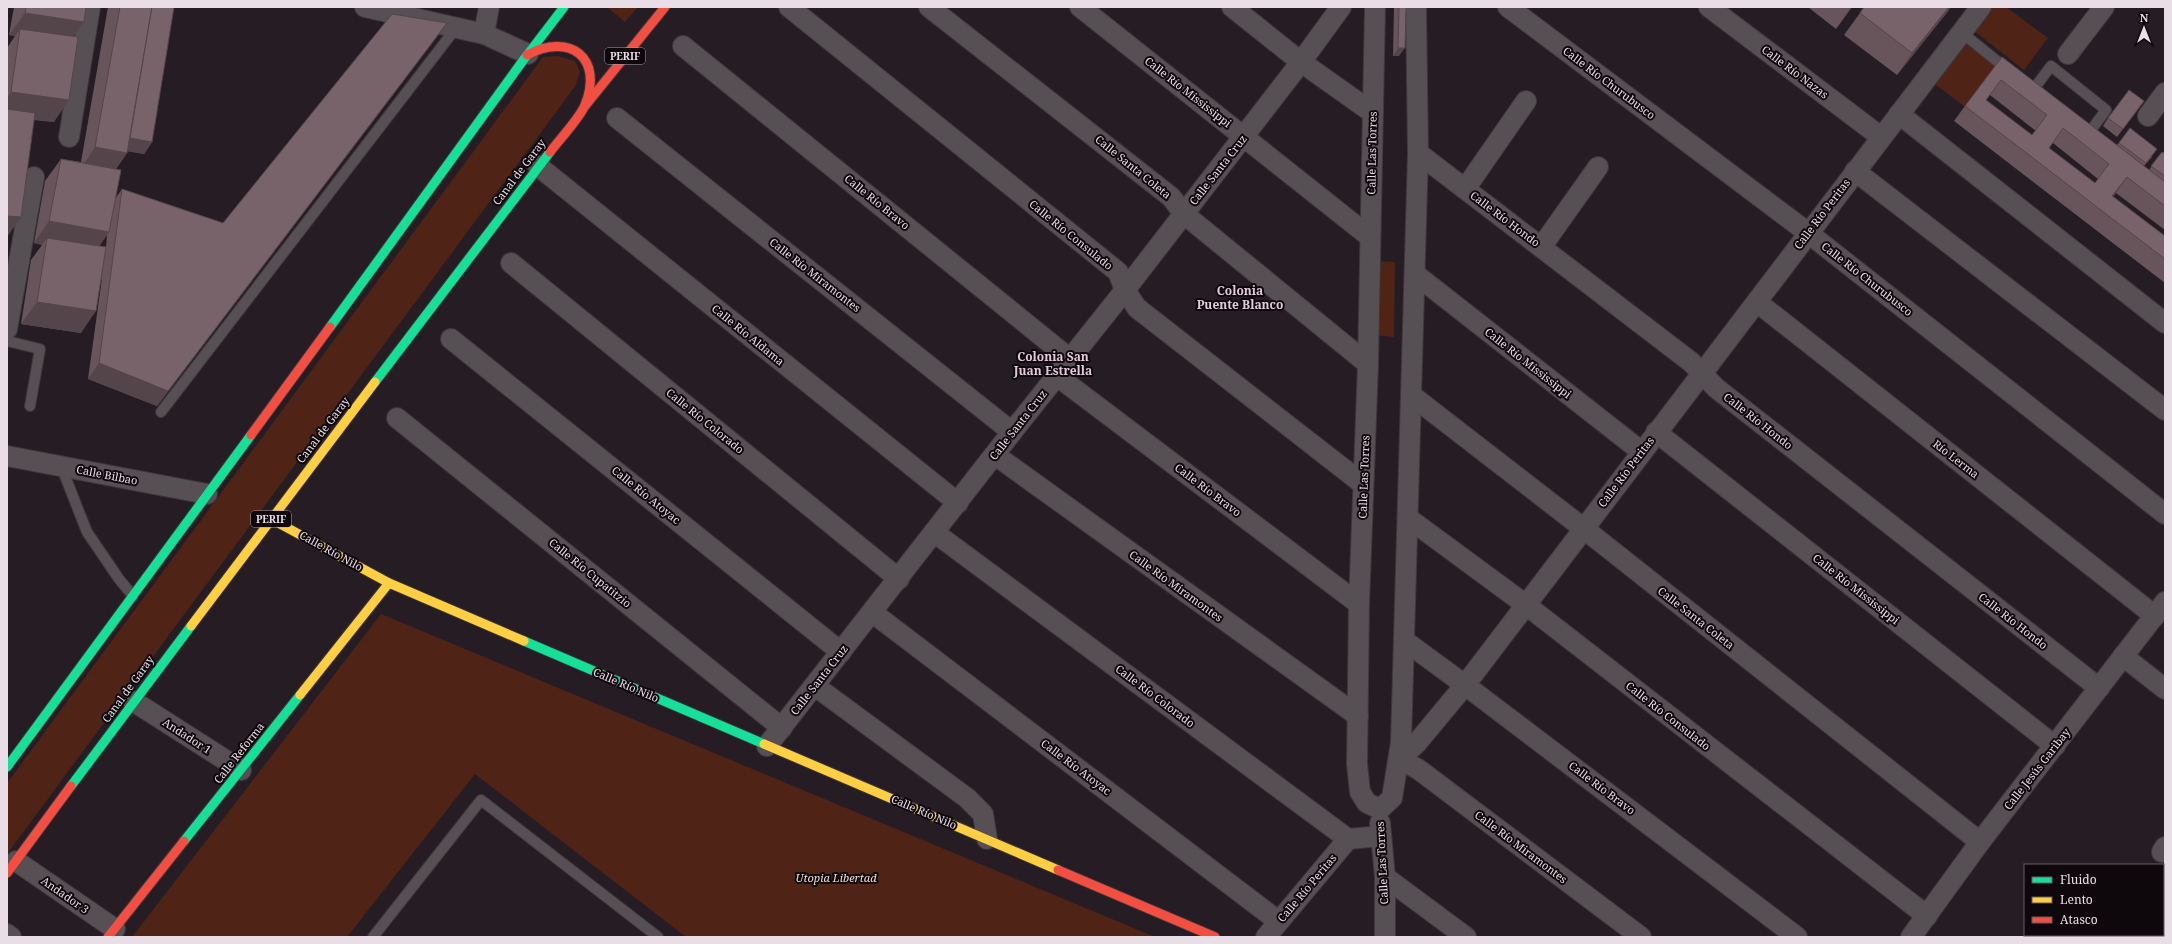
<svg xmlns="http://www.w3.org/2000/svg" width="2172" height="944" font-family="'Noto Serif',serif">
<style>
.green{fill:#502317}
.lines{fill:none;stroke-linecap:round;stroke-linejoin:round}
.lane-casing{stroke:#3e373c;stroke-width:12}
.street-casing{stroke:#3e373c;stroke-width:22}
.fast-casing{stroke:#3e373c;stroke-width:11}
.slow-casing{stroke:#3e373c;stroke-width:11}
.jam-casing{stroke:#3e373c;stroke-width:11}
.lane{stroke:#564f54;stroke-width:10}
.street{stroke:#564f54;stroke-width:20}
.fast{stroke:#16e098;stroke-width:9}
.slow{stroke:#ffcf43;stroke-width:9}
.jam{stroke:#f24e42;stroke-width:9}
.wall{fill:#67555b;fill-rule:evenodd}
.shaded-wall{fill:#54454a}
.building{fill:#78636a;stroke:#54454a;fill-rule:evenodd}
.labels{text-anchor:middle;stroke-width:4;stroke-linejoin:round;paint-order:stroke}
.shield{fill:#0e070c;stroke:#a79da5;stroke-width:1}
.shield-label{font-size:10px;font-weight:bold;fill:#e9dde6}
.street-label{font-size:11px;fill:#e9dde6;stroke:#0e070c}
.park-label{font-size:11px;font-style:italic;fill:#f3dbd4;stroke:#0e070c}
.neighbourhood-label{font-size:12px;font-weight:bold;fill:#e2cadb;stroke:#0e070c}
</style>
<rect width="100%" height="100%" fill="#261d24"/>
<g class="green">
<path d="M607,7H638L625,22Z"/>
<path d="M1992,7H2006L2048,38L2024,70L1973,30Z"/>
<path d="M1963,38L2016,80L1991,73L1965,107L1931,81Z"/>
<path d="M558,56L575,61L580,72L576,85L7,854V783L543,57Z"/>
<path d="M1374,261L1395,262L1394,337L1373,335Z"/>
<path d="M381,614L1155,937H686L475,774L347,937H132Z"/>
</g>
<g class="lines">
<g class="lane-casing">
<g id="lane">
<path d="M1961,32L2008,70"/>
<path d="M2033,90L2051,66L2106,110L2088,134L2084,131"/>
<path d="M7,341L40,349L30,406"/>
<path d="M161,412L456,28"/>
<path d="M61,466L87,532L119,579L133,596"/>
<path d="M373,937L481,800L658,937"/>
</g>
</g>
<g class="street-casing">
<g id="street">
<path d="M365,7L484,34L528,54"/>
<path d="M789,7L1118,272L1125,290L1137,308L1363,484"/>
<path d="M929,7L1171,197L1184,214L1368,364"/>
<path d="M1080,7L1370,237"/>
<path d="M1232,7L1301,62L1373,113"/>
<path d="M1375,7L1368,364L1359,604L1357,764L1360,792L1367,803L1380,809"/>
<path d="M1508,7L1807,232L2165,514"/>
<path d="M1709,7L1881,137"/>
<path d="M484,34L489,7"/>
<path d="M683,46L1070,359"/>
<path d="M2068,54L2104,7"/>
<path d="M1899,114L2165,323"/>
<path d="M2148,116L2165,93"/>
<path d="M617,118L1012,432"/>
<path d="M69,137L90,7"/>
<path d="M1418,153L1691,362L1716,388L2099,688"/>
<path d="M538,166L958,503"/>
<path d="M1855,171L2165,410"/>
<path d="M1465,189L1526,101"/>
<path d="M1542,246L1598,167"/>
<path d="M511,263L899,579"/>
<path d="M1415,274L1642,452"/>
<path d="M1757,302L2155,616"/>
<path d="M7,329L34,177"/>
<path d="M451,339L841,652"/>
<path d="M1057,376L1359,604"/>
<path d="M1411,395L1583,528L1980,842"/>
<path d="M397,418L782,728"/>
<path d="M1656,432L2055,746"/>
<path d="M995,455L1358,716"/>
<path d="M7,456L207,494"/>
<path d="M1408,518L1526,605L1927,916"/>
<path d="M935,533L1348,839L1381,836"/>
<path d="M873,613L1278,921"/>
<path d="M1405,641L1465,685L1797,937"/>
<path d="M2123,656L2165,689"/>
<path d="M815,686L967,798L983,814L987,839"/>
<path d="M133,701L241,770"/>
<path d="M767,746L1012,432L1125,290L1301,62L1341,7"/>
<path d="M1399,759L1416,744L1465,685L1981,7"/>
<path d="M1399,759L1418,769L1641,937"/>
<path d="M1380,809L1392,798L1401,742L1418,153L1416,7"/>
<path d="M1380,823L1385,877V937"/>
<path d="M2162,852L2165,847"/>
<path d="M16,861L115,929"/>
<path d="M1385,877L1466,937"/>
<path d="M7,934L11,937"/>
<path d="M1266,937L1348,839"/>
<path d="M1911,937L1980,842L2165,602"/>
</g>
</g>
<g class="fast-casing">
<g id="fast">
<path d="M528,54L564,7"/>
<path d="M330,327L527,55"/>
<path d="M375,382L550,152"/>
<path d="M524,641L764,744"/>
<path d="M7,767L251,435"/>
<path d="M71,786L191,626"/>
<path d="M184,841L300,695"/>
</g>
</g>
<g class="slow-casing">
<g id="slow">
<path d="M271,519L389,583L524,641"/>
<path d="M191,626L375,382"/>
<path d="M300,695L389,583"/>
<path d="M764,744L1058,870"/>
</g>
</g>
<g class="jam-casing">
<g id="jam">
<path d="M527,55C570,32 604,58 585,105C580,118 559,140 550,152"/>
<path d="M585,106L665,7"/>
<path d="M251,435L330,327"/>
<path d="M1058,870L1215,937"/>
<path d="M7,873L71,786"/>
<path d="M108,937L184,841"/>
</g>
</g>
<use href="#lane" class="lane"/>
<use href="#street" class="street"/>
<use href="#fast" class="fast"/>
<use href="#slow" class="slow"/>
<use href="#jam" class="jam"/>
</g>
<g class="wall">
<path d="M14,7H86L73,36L54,122L34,120L7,237V48L15,36L9,35Z"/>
<path d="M108,7H174L152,142L144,154L127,151V153L116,169L115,199L122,189L223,223L447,23L436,38L157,406L88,379L102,278L81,333L21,324L31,260L42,245L34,243L45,181L61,159L81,162ZM107,235L106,247L99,246Z"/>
<path d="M1394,7H1406L1399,56H1393Z"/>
<path d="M1808,7H1852L1836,29Z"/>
<path d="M1949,10L1897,75L1844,35L1860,13Z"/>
<path d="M2002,57L2117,145L2130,128L2152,157L2144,166L2149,170L2162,152H2164L2165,150V230L2116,193L2113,196L2165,236V283L1954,121L1965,106ZM1990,95L2036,131L2032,135L1986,100ZM2053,143L2098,179L2095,183L2049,148Z"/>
<path d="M2144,101L2117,137L2103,126L2108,118Z"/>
</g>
<g class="shaded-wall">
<path d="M1851,7H1852L1836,29Z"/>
<path d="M1949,7H1951L1897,75L1912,53Z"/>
<path d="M25,13L84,22L68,44L20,29L15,36L9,35Z"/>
<path d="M447,23L436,38L157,406L88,379L99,363Z"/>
<path d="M1398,48H1405L1399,56H1393Z"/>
<path d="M11,92L69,100L54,122L7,116V98Z"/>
<path d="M128,138L152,142L144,154L120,150Z"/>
<path d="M95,147L127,153L112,175L80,170Z"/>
<path d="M2127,177L2116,193L2102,211L2112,196Z"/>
<path d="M7,216L21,217L7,237Z"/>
<path d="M49,221L109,232L94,254L47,238L42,245L34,243Z"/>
<path d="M37,302L96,311L81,333L21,324Z"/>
</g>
<g class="building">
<path d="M26,7H86L84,22L25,13Z"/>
<path d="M120,7H152L127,153L95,147Z"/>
<path d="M152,7H174L152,142L130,138Z"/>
<path d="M1399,7H1406L1405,48H1398Z"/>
<path d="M1864,7H1949L1912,53L1860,13Z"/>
<path d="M392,14L447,23L168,391L99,363L122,189L223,223Z"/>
<path d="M20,29L78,37L69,100L11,92Z"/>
<path d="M2002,57L2165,182V206L2127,177L2112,196L2165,236V259L1965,106ZM2001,80L2047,115L2032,135L1986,100ZM2063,128L2109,164L2095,183L2049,148Z"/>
<path d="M2129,90L2144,101L2123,129L2108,118Z"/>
<path d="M7,109L35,113L21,217L7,216Z"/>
<path d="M2130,128L2157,149L2146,163L2119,143Z"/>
<path d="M2162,152L2165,154V176L2151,166Z"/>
<path d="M61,159L121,170L109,232L49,221Z"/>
<path d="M47,238L106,247L96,311L37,302Z"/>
</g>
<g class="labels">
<g class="shield">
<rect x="605" y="48" width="40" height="16" rx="3"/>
<rect x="251" y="511" width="40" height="16" rx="3"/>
</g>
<g class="shield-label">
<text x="625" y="60">PERIF</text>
<text x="271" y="523">PERIF</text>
</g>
<g class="street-label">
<text transform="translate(1795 72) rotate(37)" y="4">Calle Río Nazas</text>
<text transform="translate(1609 83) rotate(37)" y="4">Calle Río Churubusco</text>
<text transform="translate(1188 92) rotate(38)" y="4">Calle Río Mississippi</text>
<text transform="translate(1372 153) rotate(-89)" y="4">Calle Las Torres</text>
<text transform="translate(1133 167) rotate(39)" y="4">Calle Santa Coleta</text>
<text transform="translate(1218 170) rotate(-52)" y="4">Calle Santa Cruz</text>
<text transform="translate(519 172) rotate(-53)" y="4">Canal de Garay</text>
<text transform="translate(877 202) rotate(39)" y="4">Calle Río Bravo</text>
<text transform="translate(1822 214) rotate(-53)" y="4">Calle Río Peritas</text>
<text transform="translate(1505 219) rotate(37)" y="4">Calle Río Hondo</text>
<text transform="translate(1071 235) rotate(39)" y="4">Calle Río Consulado</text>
<text transform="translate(815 275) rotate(38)" y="4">Calle Río Miramontes</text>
<text transform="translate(1867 279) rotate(38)" y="4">Calle Río Churubusco</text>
<text transform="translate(748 335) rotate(39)" y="4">Calle Río Aldama</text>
<text transform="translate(1528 363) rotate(38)" y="4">Calle Río Mississippi</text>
<text transform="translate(705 421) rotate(39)" y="4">Calle Río Colorado</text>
<text transform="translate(1758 421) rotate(38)" y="4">Calle Río Hondo</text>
<text transform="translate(1018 425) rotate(-52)" y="4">Calle Santa Cruz</text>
<text transform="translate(323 430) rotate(-53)" y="4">Canal de Garay</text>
<text transform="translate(1956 459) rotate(38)" y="4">Río Lerma</text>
<text transform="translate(1626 472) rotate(-53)" y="4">Calle Río Peritas</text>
<text transform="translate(107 475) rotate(11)" y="4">Calle Bilbao</text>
<text transform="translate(1364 477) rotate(-88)" y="4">Calle Las Torres</text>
<text transform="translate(1208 490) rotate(37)" y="4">Calle Río Bravo</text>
<text transform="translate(646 495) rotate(39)" y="4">Calle Río Atoyac</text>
<text transform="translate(331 551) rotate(29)" y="4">Calle Río Nilo</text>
<text transform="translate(590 573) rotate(39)" y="4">Calle Río Cupatitzio</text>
<text transform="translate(1176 586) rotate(36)" y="4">Calle Río Miramontes</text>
<text transform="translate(1856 589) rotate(38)" y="4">Calle Río Mississippi</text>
<text transform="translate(1696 618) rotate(38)" y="4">Calle Santa Coleta</text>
<text transform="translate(2013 621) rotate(38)" y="4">Calle Río Hondo</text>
<text transform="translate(819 680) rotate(-52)" y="4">Calle Santa Cruz</text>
<text transform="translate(626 685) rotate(23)" y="4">Calle Río Nilo</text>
<text transform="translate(128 689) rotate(-54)" y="4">Canal de Garay</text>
<text transform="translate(1155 696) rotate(37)" y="4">Calle Río Colorado</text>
<text transform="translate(1668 716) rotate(38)" y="4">Calle Río Consulado</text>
<text transform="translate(187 736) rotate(33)" y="4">Andador 1</text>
<text transform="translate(239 753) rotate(-52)" y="4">Calle Reforma</text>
<text transform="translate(1076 767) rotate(37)" y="4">Calle Río Atoyac</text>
<text transform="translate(2037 769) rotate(-52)" y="4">Calle Jesús Garibay</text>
<text transform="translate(1602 788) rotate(37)" y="4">Calle Río Bravo</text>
<text transform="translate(924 812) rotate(23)" y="4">Calle Río Nilo</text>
<text transform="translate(1521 847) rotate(37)" y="4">Calle Río Miramontes</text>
<text transform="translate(1382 863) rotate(-93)" y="4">Calle Las Torres</text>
<text transform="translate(1307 888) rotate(-50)" y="4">Calle Río Peritas</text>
<text transform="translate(65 895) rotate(35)" y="4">Andador 3</text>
</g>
<g class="park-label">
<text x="836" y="882">Utopia Libertad</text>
</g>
<g class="neighbourhood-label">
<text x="1240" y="295">Colonia<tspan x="1240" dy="14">Puente Blanco</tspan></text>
<text x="1053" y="361">Colonia San<tspan x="1053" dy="14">Juan Estrella</tspan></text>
</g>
</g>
<rect width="2172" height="944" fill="none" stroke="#e9dde6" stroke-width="16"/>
<rect x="2024" y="864" width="140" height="72" fill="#0e070c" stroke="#665d63"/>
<rect x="2032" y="877" width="20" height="6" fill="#16e098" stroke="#665d63"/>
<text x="2060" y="884" font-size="12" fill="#e9dde6">Fluido</text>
<rect x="2032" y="897" width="20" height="6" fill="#ffcf43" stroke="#665d63"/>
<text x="2060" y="904" font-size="12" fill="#e9dde6">Lento</text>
<rect x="2032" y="917" width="20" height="6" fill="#f24e42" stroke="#665d63"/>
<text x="2060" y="924" font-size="12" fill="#e9dde6">Atasco</text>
<g transform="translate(2144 28)" stroke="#0e070c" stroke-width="3" paint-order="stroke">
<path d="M0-3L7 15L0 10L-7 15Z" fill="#e9dde6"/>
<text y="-6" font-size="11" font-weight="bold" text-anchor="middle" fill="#e9dde6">N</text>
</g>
</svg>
